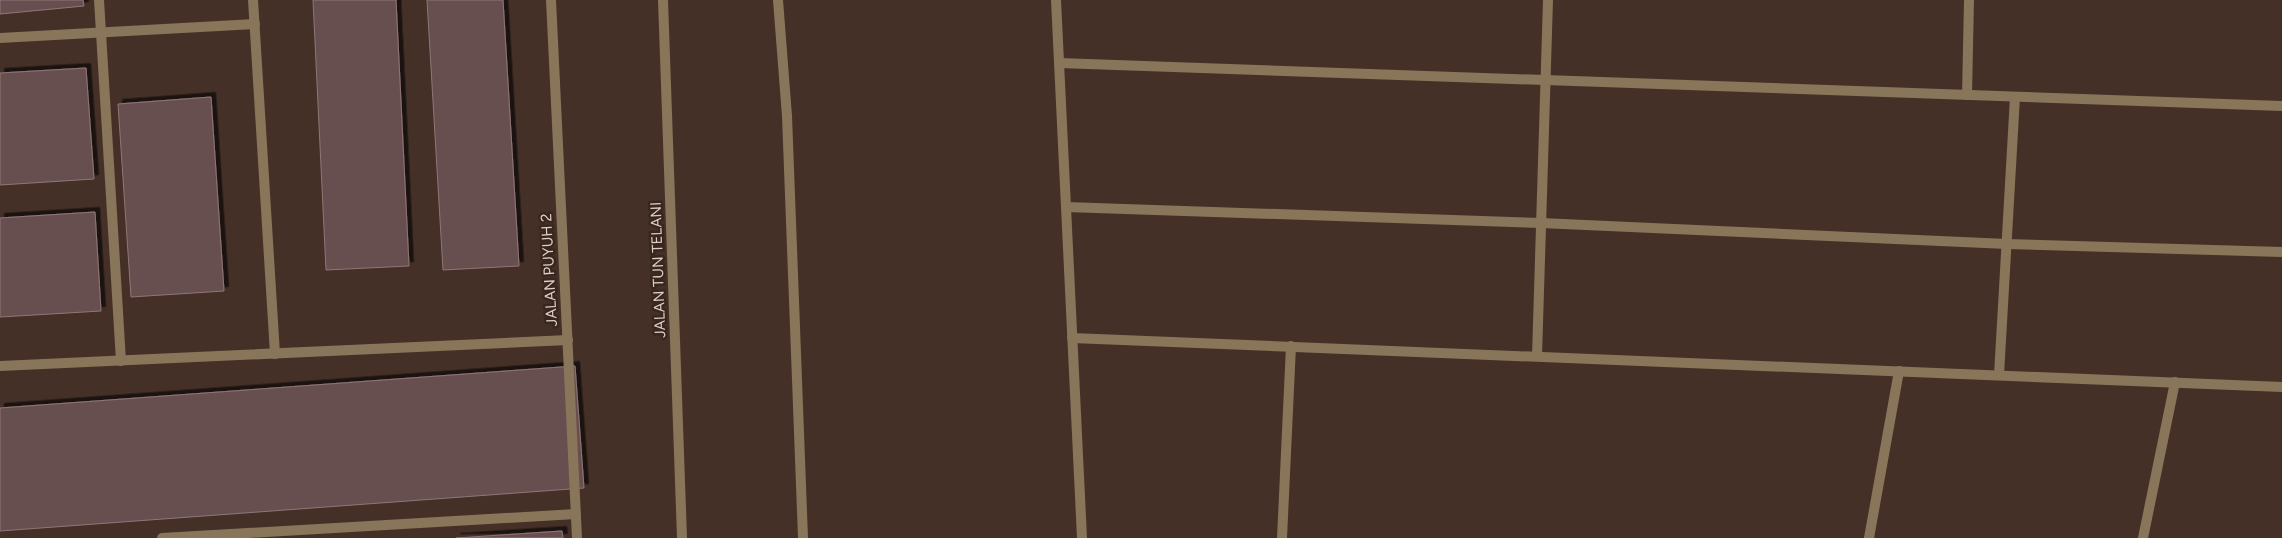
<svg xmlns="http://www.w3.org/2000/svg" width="2282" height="538" font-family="Figtree,sans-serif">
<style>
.building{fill:#674f50;stroke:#917677;filter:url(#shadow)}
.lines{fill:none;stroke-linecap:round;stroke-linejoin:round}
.service{stroke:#88755a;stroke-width:10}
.minor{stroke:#88755a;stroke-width:10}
.tertiary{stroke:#88755a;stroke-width:10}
.labels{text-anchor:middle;stroke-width:5;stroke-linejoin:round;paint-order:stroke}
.street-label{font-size:15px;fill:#dccfca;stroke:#39261d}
</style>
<defs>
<filter id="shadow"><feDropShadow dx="4.5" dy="-4.5" stdDeviation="0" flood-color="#0009"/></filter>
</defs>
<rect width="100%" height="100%" fill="#443027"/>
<g class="building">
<path d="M0,0H83L84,6L0,14Z"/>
<path d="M313,0H396L409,266L326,270Z"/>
<path d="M427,0H503L519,266L443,270Z"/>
<path d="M86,68L94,179L0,185V73Z"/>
<path d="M211,97L224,291L131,297L118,104Z"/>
<path d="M95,212L101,311L0,317V218Z"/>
<path d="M575,366L584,488L0,531V408Z"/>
<path d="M562,531L563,538H456Z"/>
</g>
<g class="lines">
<g class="service">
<path d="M99,0L121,361"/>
<path d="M1967,95L1969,0"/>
<path d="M1066,207L1541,223L2007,244L2282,252"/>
<path d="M1537,356L1548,0"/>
<path d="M1999,375L2015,97"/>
<path d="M162,538L576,514"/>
<path d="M1282,538L1291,346"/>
</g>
<g class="minor">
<path d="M253,0L275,354"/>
<path d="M551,0L577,538"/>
<path d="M778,0L787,116L803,538"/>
<path d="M1056,0L1082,538"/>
<path d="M0,38L255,24"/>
<path d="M1059,63L2282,106"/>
<path d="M1072,338L2282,387"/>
<path d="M0,366L568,340"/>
<path d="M1869,538L1899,371"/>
<path d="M2143,538L2175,382"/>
</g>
<path class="tertiary" d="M663,0L682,538"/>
</g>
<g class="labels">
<g class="street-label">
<text transform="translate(549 270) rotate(-93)" y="5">JALAN PUYUH 2</text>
<text transform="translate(658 270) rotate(-92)" y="5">JALAN TUN TELANI</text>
</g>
</g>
</svg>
